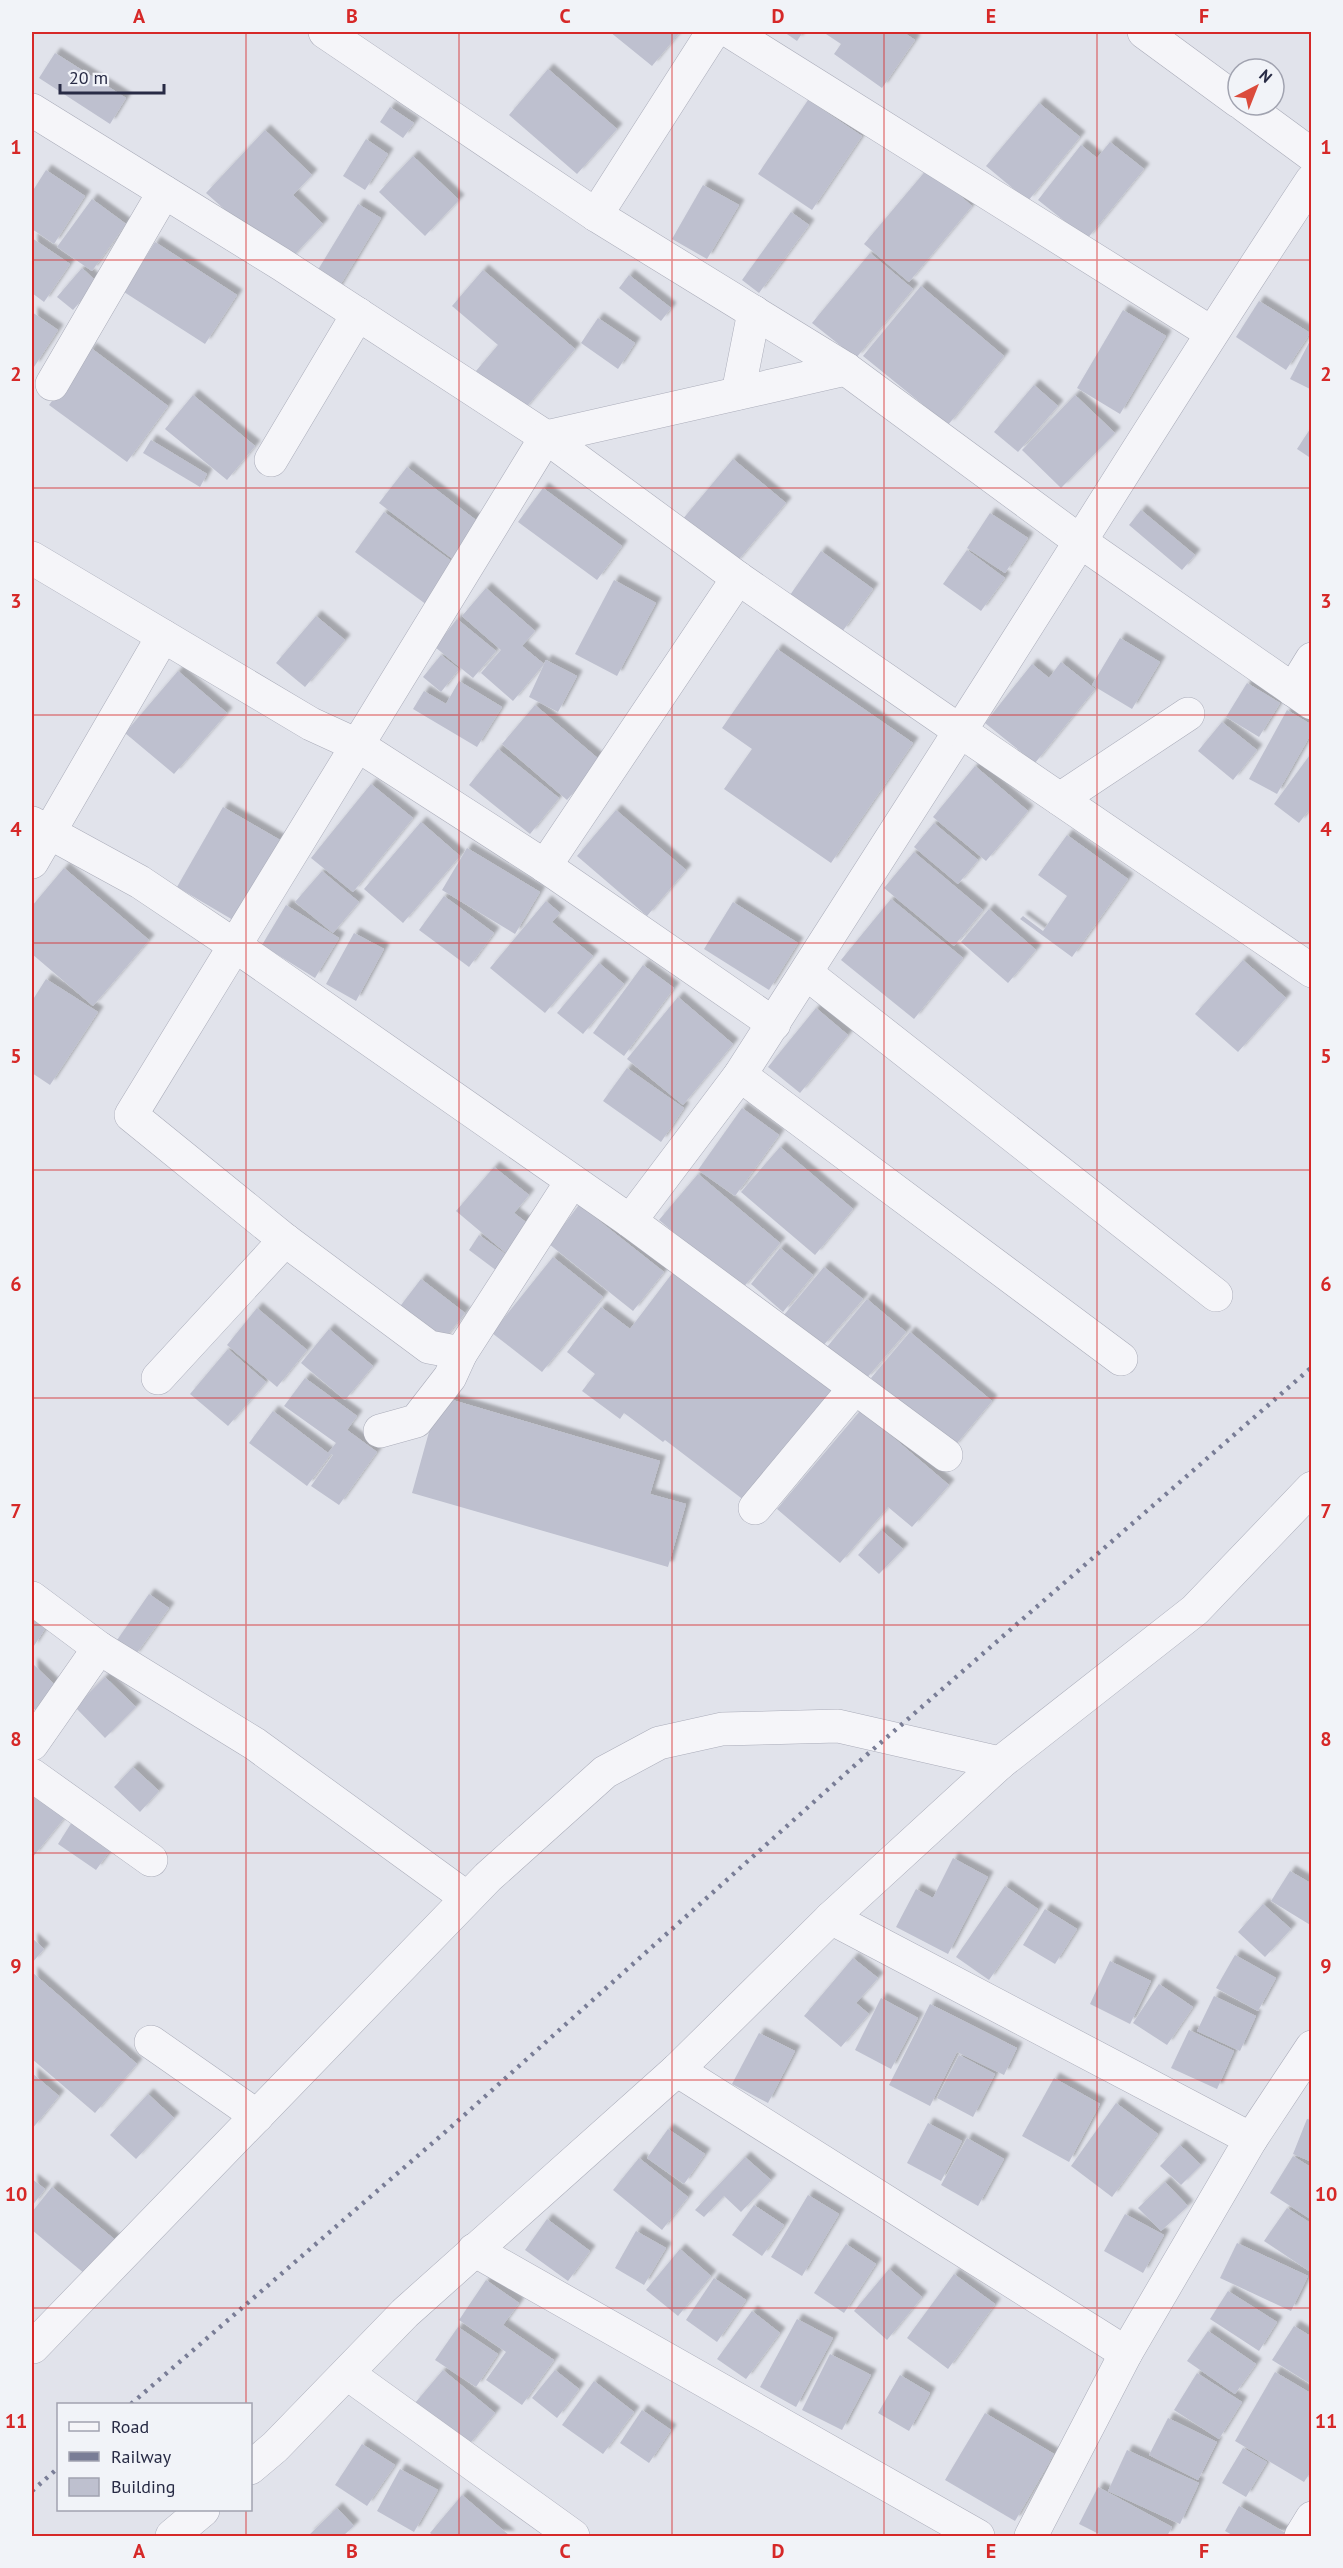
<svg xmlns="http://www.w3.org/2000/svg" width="1343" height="2568" font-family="'PT Sans',sans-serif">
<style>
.building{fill:#bec0cf;filter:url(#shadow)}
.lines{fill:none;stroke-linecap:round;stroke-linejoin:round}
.minor-casing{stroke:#aaacb9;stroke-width:34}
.minor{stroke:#f5f5f9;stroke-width:33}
.rail{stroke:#797d96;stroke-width:4.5;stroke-dasharray:3 6;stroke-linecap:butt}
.grid{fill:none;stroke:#d62828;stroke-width:1.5;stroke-opacity:0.55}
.neatline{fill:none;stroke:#d62828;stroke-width:2}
.grid-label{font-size:20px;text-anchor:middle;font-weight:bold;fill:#d62828}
</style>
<defs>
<filter id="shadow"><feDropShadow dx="5.5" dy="-5.5" stdDeviation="1.5" flood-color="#0004"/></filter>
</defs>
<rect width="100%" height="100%" fill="#e1e3eb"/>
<g class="building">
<path d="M610,32H680L652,66Z"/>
<path d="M784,32H803L797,41Z"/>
<path d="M823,32H903L915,40L882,88L834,54L841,44Z"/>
<path d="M55,53L126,98L110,124L39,78Z"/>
<path d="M548,69L617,129L577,174L509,115Z"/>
<path d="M808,100L862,136L812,210L758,174Z"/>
<path d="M1039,103L1080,137L1028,201L986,166Z"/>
<path d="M390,107L414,123L403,138L380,122Z"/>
<path d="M265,130L312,175L293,195L323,224L286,264L206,193Z"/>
<path d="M366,139L388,154L365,190L343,176Z"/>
<path d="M1110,142L1144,169L1087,239L1038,200L1081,145L1097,158Z"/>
<path d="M413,156L459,200L425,236L379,192Z"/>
<path d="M928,168L972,206L909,282L864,244Z"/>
<path d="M46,170L85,196L54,244L32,229V192Z"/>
<path d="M703,185L739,205L707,259L672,239Z"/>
<path d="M92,199L126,224L92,271L57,247Z"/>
<path d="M358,204L381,218L336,292L313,278Z"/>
<path d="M791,212L809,225L759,293L742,280Z"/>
<path d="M32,238L70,264L44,302L32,293Z"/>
<path d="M155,242L237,295L205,344L124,292Z"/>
<path d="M870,253L913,289L856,358L812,323Z"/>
<path d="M82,268L97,282L73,310L57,297Z"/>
<path d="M483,270L575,349L523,411L476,371L498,345L452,306Z"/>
<path d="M629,275L671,308L661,321L619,288Z"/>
<path d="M921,286L1004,356L948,425L863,356Z"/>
<path d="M1259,301L1310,333L1286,370L1236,337Z"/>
<path d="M1123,310L1166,336L1120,414L1077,388Z"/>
<path d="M32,312L58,330L34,367L32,365Z"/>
<path d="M598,318L635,343L618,369L581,343Z"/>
<path d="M1312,337V390L1290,379Z"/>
<path d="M91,348L168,406L127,462L49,405Z"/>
<path d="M1034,385L1058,406L1018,452L994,432Z"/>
<path d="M193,395L255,446L227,480L165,429Z"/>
<path d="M1075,395L1115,433L1061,488L1022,450Z"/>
<path d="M1312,426V459L1297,449Z"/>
<path d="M151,440L207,474L200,487L143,453Z"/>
<path d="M733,459L786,503L735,564L682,520Z"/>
<path d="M407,467L481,524L454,560L379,503Z"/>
<path d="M543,488L622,546L597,580L518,522Z"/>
<path d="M1141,510L1195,555L1182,570L1129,525Z"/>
<path d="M384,512L457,565L427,605L355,552Z"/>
<path d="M990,513L1028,538L1005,573L967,548Z"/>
<path d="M967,550L1005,578L981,611L943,584Z"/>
<path d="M821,551L873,589L842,632L790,595Z"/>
<path d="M614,580L656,603L617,676L575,654Z"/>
<path d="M486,588L535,631L522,646L544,664L513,701L481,673L501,650L462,616Z"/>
<path d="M316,616L345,640L305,687L276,663Z"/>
<path d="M457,619L496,651L473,678L435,647Z"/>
<path d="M1120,638L1160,662L1132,709L1092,685Z"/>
<path d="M777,649L913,743L831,863L724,789L752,749L722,728Z"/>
<path d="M441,655L459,669L441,692L423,677Z"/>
<path d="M546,660L577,676L558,712L529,697Z"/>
<path d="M1061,662L1095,689L1035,763L985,723L1032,664L1049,678Z"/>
<path d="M178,671L227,713L174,774L125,733Z"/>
<path d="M459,681L502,707L477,747L413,709L424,691L446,704Z"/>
<path d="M1247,683L1280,703L1259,737L1226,717Z"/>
<path d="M535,705L601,761L567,800L502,744Z"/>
<path d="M1287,710L1312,725V732L1277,794L1249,779Z"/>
<path d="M1222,722L1257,750L1233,780L1198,751Z"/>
<path d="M498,749L559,798L530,834L469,785Z"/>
<path d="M1312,752V806L1299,823L1274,804Z"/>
<path d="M975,766L1028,811L986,861L933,817Z"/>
<path d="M371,784L413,818L353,892L311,858Z"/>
<path d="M223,807L280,840L233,920L177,887Z"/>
<path d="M616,810L686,870L647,916L577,856Z"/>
<path d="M421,822L460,856L403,923L364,889Z"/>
<path d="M934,823L978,860L958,884L914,847Z"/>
<path d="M1067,835L1128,879L1072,957L1020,919L1023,916L1043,931L1067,896L1038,875Z"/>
<path d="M467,848L540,892L515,934L442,890Z"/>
<path d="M914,852L983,910L954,946L884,888Z"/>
<path d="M64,868L149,940L93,1006L32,954V906Z"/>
<path d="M322,871L359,902L333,933L295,902Z"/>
<path d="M444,896L494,933L469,967L419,930Z"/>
<path d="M891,899L963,958L914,1019L841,960Z"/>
<path d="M546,901L560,913L552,922L593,956L545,1013L490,968Z"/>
<path d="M733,902L798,943L769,990L704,949Z"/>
<path d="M286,905L339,938L315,978L262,945Z"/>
<path d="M989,909L1036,950L1008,983L961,942Z"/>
<path d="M354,933L384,949L356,1001L326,984Z"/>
<path d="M1243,960L1286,998L1238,1052L1195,1014Z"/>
<path d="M599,963L624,984L583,1034L557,1013Z"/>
<path d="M643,965L674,988L624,1056L593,1033Z"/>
<path d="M46,979L98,1012L50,1085L32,1073V1001Z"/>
<path d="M678,997L733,1044L683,1105L627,1059Z"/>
<path d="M816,1008L848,1035L800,1093L768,1067Z"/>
<path d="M627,1068L684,1108L661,1142L603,1101Z"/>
<path d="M742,1108L779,1135L735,1196L698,1170Z"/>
<path d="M780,1147L853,1209L815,1255L741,1192Z"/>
<path d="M494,1167L529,1195L514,1213L531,1226L507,1254L456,1211Z"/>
<path d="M698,1174L780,1243L742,1289L659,1220Z"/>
<path d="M579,1205L664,1272L633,1311L549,1244Z"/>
<path d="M479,1235L508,1256L497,1271L469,1250Z"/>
<path d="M780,1248L813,1275L783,1312L751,1284Z"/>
<path d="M553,1257L603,1297L542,1372L492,1333Z"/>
<path d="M824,1267L863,1299L822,1347L784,1315Z"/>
<path d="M674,1271L834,1393L749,1504L665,1440L663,1442L624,1413L620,1419L582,1391L595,1374L567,1352L601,1307L630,1329Z"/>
<path d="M421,1279L465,1313L441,1343L398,1309Z"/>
<path d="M867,1299L906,1332L865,1380L827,1347Z"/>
<path d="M257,1308L307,1350L277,1387L227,1345Z"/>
<path d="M329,1329L373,1366L345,1400L301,1363Z"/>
<path d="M910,1332L992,1401L953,1448L871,1378Z"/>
<path d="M228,1349L266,1382L228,1426L190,1394Z"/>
<path d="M305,1378L357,1416L347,1430L377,1452L339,1505L311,1486L333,1455L331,1454L307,1486L249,1443L273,1411L328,1453L336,1443L284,1406Z"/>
<path d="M439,1396L660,1461L650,1494L686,1504L668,1567L412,1493Z"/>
<path d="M861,1410L949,1485L912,1527L888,1507L840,1563L777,1509Z"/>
<path d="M881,1530L903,1549L879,1574L858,1555Z"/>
<path d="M149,1594L169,1608L134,1657L115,1643Z"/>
<path d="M32,1609L50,1621L32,1649Z"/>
<path d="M32,1663L57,1687L35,1710L32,1706Z"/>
<path d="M105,1677L136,1707L105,1738L75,1707Z"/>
<path d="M133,1767L159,1791L140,1812L114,1787Z"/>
<path d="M37,1794L65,1817L32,1858V1800Z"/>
<path d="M72,1822L111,1849L96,1870L58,1844Z"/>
<path d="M953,1858L988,1877L948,1954L896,1927L916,1889L933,1898Z"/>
<path d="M1290,1871L1312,1884V1926L1271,1901Z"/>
<path d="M1005,1886L1038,1909L989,1980L956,1957Z"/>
<path d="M1263,1904L1291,1929L1265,1957L1238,1932Z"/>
<path d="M1045,1909L1077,1929L1055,1964L1023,1945Z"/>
<path d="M32,1938L44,1949L32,1963Z"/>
<path d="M1235,1955L1276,1978L1258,2011L1216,1988Z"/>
<path d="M853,1958L878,1978L856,2003L869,2014L841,2047L804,2016Z"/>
<path d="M1110,1961L1151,1981L1130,2024L1090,2004Z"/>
<path d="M32,1972L137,2064L95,2113L32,2059Z"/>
<path d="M1159,1984L1193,2007L1167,2045L1133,2023Z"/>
<path d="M1214,1996L1256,2016L1240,2051L1197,2031Z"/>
<path d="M881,1998L918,2018L891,2069L855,2050Z"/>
<path d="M930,2004L1017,2048L1004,2075L957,2052L930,2106L889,2085Z"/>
<path d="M1189,2030L1234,2051L1217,2089L1171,2068Z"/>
<path d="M759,2033L795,2051L768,2103L732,2084Z"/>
<path d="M959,2055L995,2074L973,2117L937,2098Z"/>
<path d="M32,2073L59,2096L32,2129Z"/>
<path d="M1054,2078L1100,2104L1069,2162L1022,2136Z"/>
<path d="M148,2094L174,2118L136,2159L110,2135Z"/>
<path d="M1116,2103L1158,2134L1112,2197L1071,2166Z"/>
<path d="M1307,2119L1312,2120V2162L1293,2154Z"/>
<path d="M928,2123L962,2141L941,2181L907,2163Z"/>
<path d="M668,2129L705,2154L684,2184L647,2158Z"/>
<path d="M967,2138L1004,2159L978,2206L941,2185Z"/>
<path d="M1180,2145L1201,2165L1181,2185L1160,2166Z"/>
<path d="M1293,2156L1312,2168V2220L1270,2193Z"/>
<path d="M745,2157L771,2180L741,2212L724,2196L704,2217L695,2210Z"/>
<path d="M639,2158L688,2197L662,2230L613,2190Z"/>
<path d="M32,2179L45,2189L32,2206Z"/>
<path d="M1165,2182L1188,2206L1161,2231L1138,2208Z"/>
<path d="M52,2187L120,2244L91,2279L32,2230V2212Z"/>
<path d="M808,2195L839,2214L802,2276L771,2257Z"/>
<path d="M754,2205L784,2225L762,2256L732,2235Z"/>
<path d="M1287,2208L1312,2224V2273L1264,2241Z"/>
<path d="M1125,2214L1164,2235L1143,2273L1104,2251Z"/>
<path d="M547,2219L590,2251L568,2281L525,2250Z"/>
<path d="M636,2231L666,2248L644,2285L615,2268Z"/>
<path d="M1237,2243L1308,2276L1291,2311L1220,2278Z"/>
<path d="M846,2244L876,2264L844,2313L814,2293Z"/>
<path d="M680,2249L711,2276L678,2316L646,2290Z"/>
<path d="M889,2269L922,2297L887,2340L854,2311Z"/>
<path d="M954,2274L995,2304L948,2369L907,2338Z"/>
<path d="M714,2278L746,2300L717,2342L686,2320Z"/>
<path d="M486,2280L519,2303L503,2325L554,2360L522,2405L486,2380L506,2352L459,2320Z"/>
<path d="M1228,2291L1277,2322L1259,2351L1210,2319Z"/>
<path d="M752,2311L780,2333L746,2379L717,2359Z"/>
<path d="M797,2319L833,2338L796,2407L760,2387Z"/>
<path d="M1294,2326L1312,2337V2385L1272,2360Z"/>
<path d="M458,2327L498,2354L476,2387L435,2360Z"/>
<path d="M1208,2331L1256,2364L1235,2394L1187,2361Z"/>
<path d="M830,2354L871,2375L842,2430L802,2410Z"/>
<path d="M443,2370L495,2413L467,2447L415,2403Z"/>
<path d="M555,2370L579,2389L557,2418L532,2398Z"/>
<path d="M1275,2372L1312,2394V2470L1304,2482L1235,2441Z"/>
<path d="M1197,2373L1242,2402L1219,2439L1174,2410Z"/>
<path d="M900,2375L930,2393L909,2431L878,2413Z"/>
<path d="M594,2381L634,2412L603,2454L562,2425Z"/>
<path d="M642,2410L671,2430L649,2463L620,2443Z"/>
<path d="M985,2413L1054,2454L1015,2521L945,2480Z"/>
<path d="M1168,2418L1217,2442L1198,2480L1149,2455Z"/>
<path d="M362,2444L395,2465L367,2506L335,2485Z"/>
<path d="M1243,2448L1267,2462L1246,2497L1222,2483Z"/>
<path d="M1127,2450L1199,2483L1180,2524L1108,2491Z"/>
<path d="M400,2469L438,2490L414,2532L377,2511Z"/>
<path d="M1098,2487L1172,2527L1167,2536H1103L1079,2524Z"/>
<path d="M462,2495L510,2536H434L430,2533Z"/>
<path d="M1239,2506L1291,2536H1234L1225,2531Z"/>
<path d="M337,2508L354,2526L343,2536H308Z"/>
</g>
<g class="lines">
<g class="minor-casing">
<g id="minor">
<path d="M325,32L596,215L846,369L1081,542L1312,703"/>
<path d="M731,32L1210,332"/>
<path d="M1144,32L1238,101"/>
<path d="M1244,105L1312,155"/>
<path d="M32,110L281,264L546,437L738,578L960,731L740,1075L630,1221L237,947L140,882L32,823"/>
<path d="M1312,180C1191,362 1078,547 960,731L1312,971"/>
<path d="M596,215L713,32"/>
<path d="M52,384L164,192"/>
<path d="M738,393L754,312"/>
<path d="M271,460L358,314"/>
<path d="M32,558L311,724L359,746L545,866L774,1024"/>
<path d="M1293,690L1312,659"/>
<path d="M1060,799L1188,714"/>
<path d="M32,862L163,636"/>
<path d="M545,866L738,578"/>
<path d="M806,973L1216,1295"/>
<path d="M740,1075L1121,1359"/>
<path d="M630,1221L946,1455"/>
<path d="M461,1353L429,1347L285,1240L131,1115L546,437L846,369"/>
<path d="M158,1378L285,1240"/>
<path d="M380,1431L416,1421L450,1377L461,1353L572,1181"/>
<path d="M755,1508L854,1389"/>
<path d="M32,1598L99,1648L255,1744L467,1898"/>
<path d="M32,1744L99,1648"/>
<path d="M32,1775L151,1860"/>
<path d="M831,1918L1251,2139L1126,2353L1031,2536"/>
<path d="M151,2042L257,2116"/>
<path d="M677,2070L1126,2353"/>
<path d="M1251,2139L1312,2047"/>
<path d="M474,2250L978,2536"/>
<path d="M32,2346L33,2347L488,1877L605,1772L659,1743L722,1729L838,1726L1000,1763"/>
<path d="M348,2374L573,2536"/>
<path d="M250,2468L275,2447L405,2313L677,2070L831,1918L1000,1763L1195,1610L1312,1488"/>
<path d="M172,2536L203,2510"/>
<path d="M1301,2536L1312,2518"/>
</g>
</g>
<use href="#minor" class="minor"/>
<g class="rail">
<path d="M131,2404L451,2127L854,1766L1312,1367"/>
<path d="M32,2491L58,2468"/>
</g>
</g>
<path class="grid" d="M246,32V2404M459,32V2536M672,32V2536M884,32V2536M1097,32V2536M32,260H1312M32,488H1312M32,715H1312M32,943H1312M32,1170H1312M32,1398H1312M32,1625H1312M32,1853H1312M32,2080H1312M32,2308H1312M246,2510V2536"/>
<rect width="1343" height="2568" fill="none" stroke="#f1f3f8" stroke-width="66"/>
<rect x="57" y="2403" width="195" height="108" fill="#f1f3f8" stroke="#a1a3b0" stroke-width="1.5"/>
<rect x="69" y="2422" width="30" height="9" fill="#f5f5f9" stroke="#a1a3b0" stroke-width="1.5"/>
<text x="111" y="2433" font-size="18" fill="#282b45">Road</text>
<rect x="69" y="2452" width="30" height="9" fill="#797d96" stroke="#a1a3b0" stroke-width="1.5"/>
<text x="111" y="2463" font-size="18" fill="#282b45">Railway</text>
<rect x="69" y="2478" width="30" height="18" fill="#bec0cf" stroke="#a1a3b0" stroke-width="1.5"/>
<text x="111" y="2493" font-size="18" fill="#282b45">Building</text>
<g transform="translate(1256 87) rotate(42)"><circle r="28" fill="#f1f3f8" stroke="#a1a3b0" stroke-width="1.5"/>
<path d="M0-4.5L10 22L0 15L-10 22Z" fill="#db4b3c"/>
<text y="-9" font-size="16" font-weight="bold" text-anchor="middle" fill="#282b45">N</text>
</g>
<path d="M60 84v9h104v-9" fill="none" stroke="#282b45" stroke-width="3"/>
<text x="69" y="84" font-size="18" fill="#282b45" stroke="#f1f3f8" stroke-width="4.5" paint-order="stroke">20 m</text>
<rect x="33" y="33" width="1277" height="2502" class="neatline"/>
<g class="grid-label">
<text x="139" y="23">A</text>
<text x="352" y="23">B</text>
<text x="565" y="23">C</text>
<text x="778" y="23">D</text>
<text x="991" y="23">E</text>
<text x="1204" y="23">F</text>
<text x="16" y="154">1</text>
<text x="1326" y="154">1</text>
<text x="16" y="381">2</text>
<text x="1326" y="381">2</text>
<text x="16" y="608">3</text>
<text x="1326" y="608">3</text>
<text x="16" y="836">4</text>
<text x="1326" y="836">4</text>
<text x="16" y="1063">5</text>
<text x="1326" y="1063">5</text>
<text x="16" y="1291">6</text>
<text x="1326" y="1291">6</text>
<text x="16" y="1518">7</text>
<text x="1326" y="1518">7</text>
<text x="16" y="1746">8</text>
<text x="1326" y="1746">8</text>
<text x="16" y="1973">9</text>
<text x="1326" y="1973">9</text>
<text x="16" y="2201">10</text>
<text x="1326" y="2201">10</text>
<text x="16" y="2428">11</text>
<text x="1326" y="2428">11</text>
<text x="139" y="2558">A</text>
<text x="352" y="2558">B</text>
<text x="565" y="2558">C</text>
<text x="778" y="2558">D</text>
<text x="991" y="2558">E</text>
<text x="1204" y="2558">F</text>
</g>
</svg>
